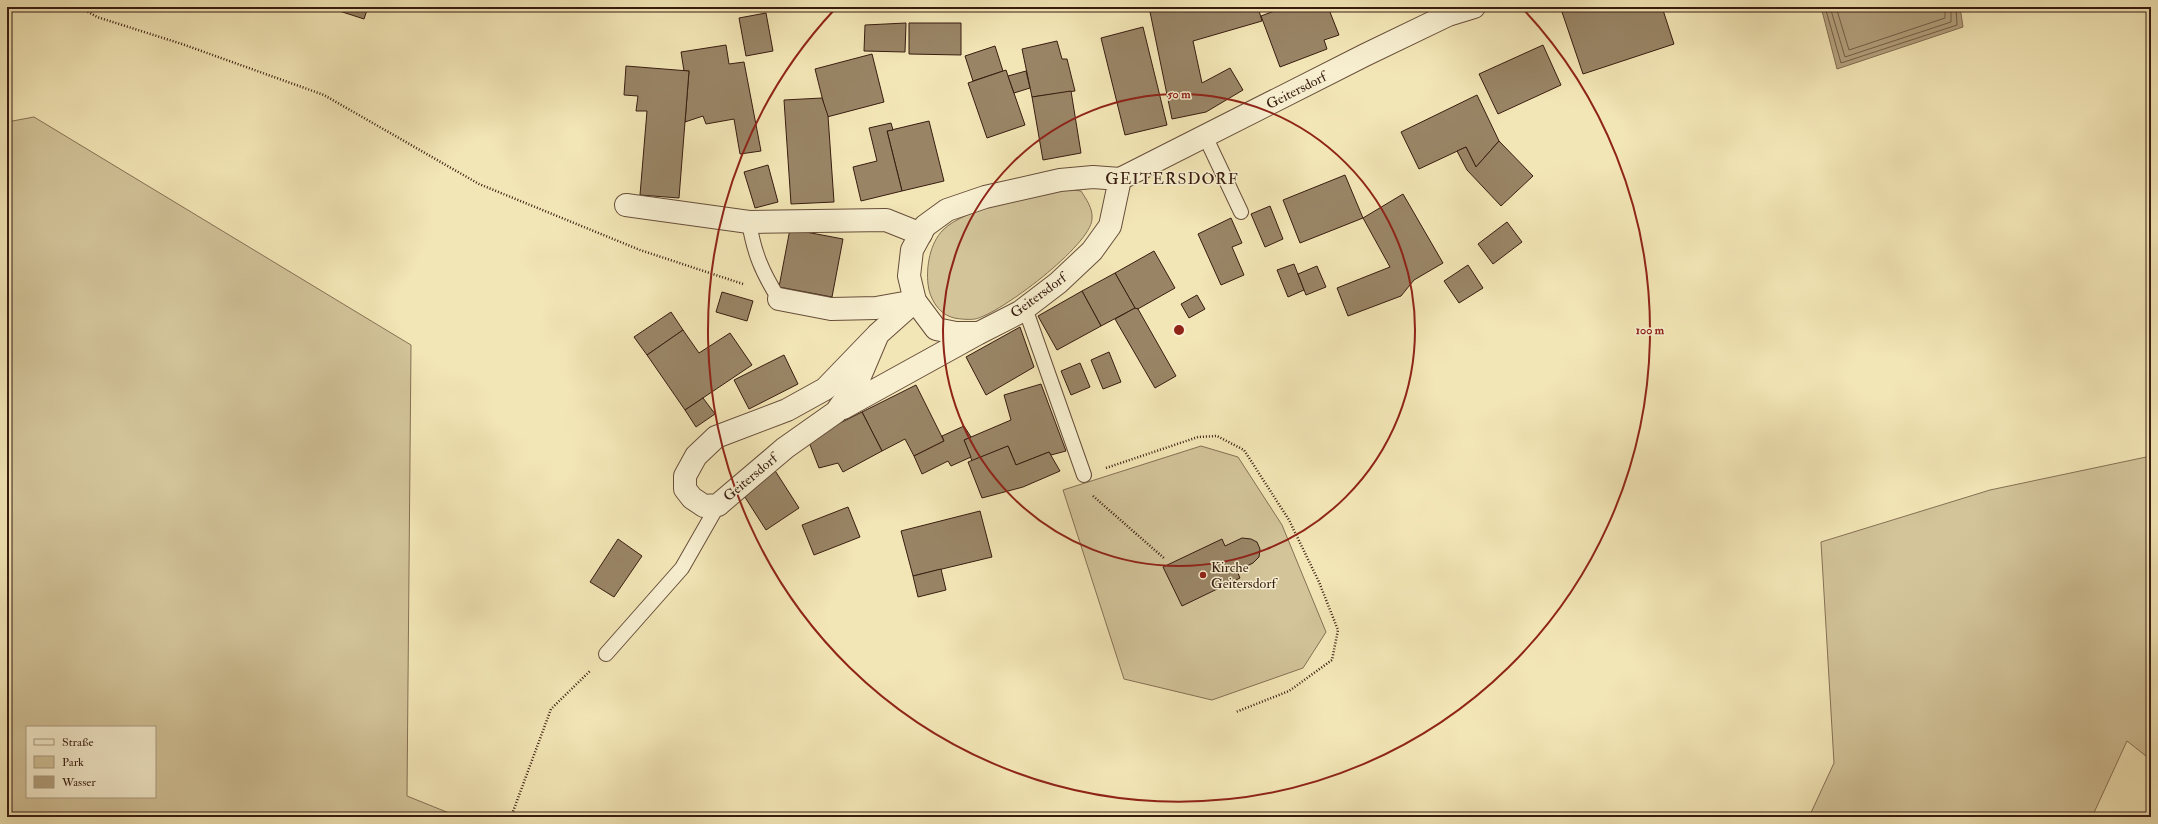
<svg xmlns="http://www.w3.org/2000/svg" width="2158" height="824" font-family="'IM FELL Double Pica',serif">
<style>
.green{fill:#d3c49a;stroke:#867055;fill-rule:evenodd}
.water{fill:#b3a17e;stroke:#826c52}
.lines{fill:none;stroke-linecap:round;stroke-linejoin:round}
.shore{stroke:#765e47;stroke-width:1}
.building{fill:#998566;stroke:#381c10}
.service-casing{stroke:#674e3a;stroke-width:16}
.minor-casing{stroke:#674e3a;stroke-width:24}
.path{stroke:#381c10;stroke-width:2.5;stroke-dasharray:1 2;stroke-linecap:butt}
.service{stroke:#f7efd0;stroke-width:14}
.minor{stroke:#f7efd0;stroke-width:22}
.ring{fill:none;stroke:#8f2418;stroke-width:2}
.poi-dot{fill:#8f2418;stroke:#f7efd0;stroke-width:1.5}
.labels{text-anchor:middle;stroke-width:3;stroke-linejoin:round;paint-order:stroke}
.street-label{font-size:14px;fill:#381c10;stroke:#f7efd0}
.poi-label{font-size:14px;fill:#381c10;stroke:#f7efd0;text-anchor:start}
.quarter-label{font-size:16px;letter-spacing:1px;fill:#381c10;stroke:#f7efd0}
.centre{fill:#8f2418;stroke:#f7efd0;stroke-width:2}
.ring-label{font-size:12px;text-anchor:middle;font-weight:bold;fill:#8f2418;stroke:#f7efd0;stroke-width:3;stroke-linejoin:round;paint-order:stroke}
</style>
<rect width="100%" height="100%" fill="#f3e6b6"/>
<filter id="stains"><feTurbulence type="fractalNoise" baseFrequency=".005" numOctaves="4"/><feColorMatrix values="0 0 0 0 .2 0 0 0 0 .09 0 0 0 0 .02 0 0 0 .5 -.17"/></filter>
<radialGradient id="worn" r=".72"><stop offset=".6" stop-color="#630" stop-opacity="0"/><stop offset="1" stop-color="#630" stop-opacity=".3"/></radialGradient>
<g class="green">
<path d="M34,117L411,345L407,796L459,817H7V122ZM27,727H155V797H27Z"/>
<path d="M1066,189L1081,191C1086,199 1093,208 1092,219C1091,245 1000,314 975,319C969,320 956,319 951,317C938,313 929,297 928,284C926,267 930,243 943,230C966,207 1033,197 1066,189Z"/>
<path d="M1201,446L1238,457L1282,525L1326,632L1303,668L1212,700L1124,679L1063,490Z"/>
<path d="M2151,456V760L2127,741L2092,817H1809L1834,763L1821,542L1990,490Z"/>
</g>
<path class="water" d="M1821,7H1960L1963,27L1837,69Z"/>
<g class="lines">
<g class="shore">
<path d="M1825,7L1841,63L1957,25L1956,7"/>
<path d="M1830,7L1845,57L1951,22V7"/>
<path d="M1836,7L1849,50L1945,18V7"/>
</g>
</g>
<g class="building">
<path d="M327,7H368L364,19Z"/>
<path d="M1149,7H1258L1262,21L1193,41L1202,83L1230,68L1243,90L1206,112L1172,119Z"/>
<path d="M1285,7H1312L1313,10L1328,7L1339,35L1324,40L1327,49L1280,67L1261,16Z"/>
<path d="M1578,7H1662L1674,44L1583,74L1562,12Z"/>
<path d="M766,13L773,51L746,56L739,18Z"/>
<path d="M906,23L905,52L864,51L865,25Z"/>
<path d="M909,23H961V55L909,54Z"/>
<path d="M1143,27L1167,125L1125,135L1101,38Z"/>
<path d="M1057,41L1062,59H1067L1075,91L1032,97L1022,49Z"/>
<path d="M726,45L729,64L744,62L761,151L740,154L734,119L706,124L703,116L685,122L689,71H684L681,52Z"/>
<path d="M1543,45L1561,85L1498,114L1479,74Z"/>
<path d="M995,46L1003,71L973,81L965,56Z"/>
<path d="M872,54L884,102L827,117L815,69Z"/>
<path d="M626,66L689,71L679,198L640,195L647,111H636L638,96L624,95Z"/>
<path d="M1006,70L1025,125L987,138L968,83Z"/>
<path d="M1026,71L1030,88L1014,93L1008,76Z"/>
<path d="M1071,91L1081,153L1043,160L1032,97Z"/>
<path d="M1477,95L1499,141L1476,167L1466,147L1419,169L1401,132Z"/>
<path d="M822,98L828,116L834,202L791,204L784,100Z"/>
<path d="M929,121L944,181L902,191L887,131Z"/>
<path d="M891,123L893,130L887,131L902,191L861,201L853,167L877,161L869,128Z"/>
<path d="M1499,141L1533,176L1501,206L1467,170L1457,151L1466,147L1476,167Z"/>
<path d="M768,165L778,202L755,208L744,172Z"/>
<path d="M1345,175L1363,218L1300,243L1283,200Z"/>
<path d="M1403,194L1443,263L1414,280L1401,296L1348,316L1337,288L1390,267L1363,218Z"/>
<path d="M1270,206L1283,239L1265,247L1251,214Z"/>
<path d="M1231,218L1242,243L1232,247L1244,275L1221,285L1198,234Z"/>
<path d="M1507,222L1522,242L1493,264L1478,244Z"/>
<path d="M790,229L843,239L832,297L779,287Z"/>
<path d="M1154,251L1175,288L1136,310L1115,273Z"/>
<path d="M1294,264L1304,290L1288,297L1277,270Z"/>
<path d="M1468,265L1483,288L1459,303L1444,281Z"/>
<path d="M1317,266L1326,287L1306,295L1298,274Z"/>
<path d="M1115,273L1135,308L1101,326L1082,291Z"/>
<path d="M1082,291L1101,326L1057,350L1038,316Z"/>
<path d="M722,292L753,301L747,321L716,312Z"/>
<path d="M1197,295L1205,309L1189,318L1181,304Z"/>
<path d="M1135,308L1138,309L1176,376L1155,388L1115,319Z"/>
<path d="M671,312L683,330L647,355L634,337Z"/>
<path d="M1020,327L1034,367L986,395L966,357Z"/>
<path d="M683,330L699,353L730,333L752,365L685,410L647,355Z"/>
<path d="M1109,352L1121,382L1103,389L1091,360Z"/>
<path d="M784,355L798,384L749,409L734,380Z"/>
<path d="M1080,363L1090,387L1071,395L1061,371Z"/>
<path d="M1041,384L1066,451L1051,455L1049,452L1016,465L1008,446L972,461L964,440L1011,420L1004,395Z"/>
<path d="M916,385L944,441L914,456L905,439L882,451L862,412Z"/>
<path d="M703,398L715,414L696,427L685,410Z"/>
<path d="M862,412L882,451L843,472L838,463L819,468L807,437L830,428Z"/>
<path d="M964,426L971,437L964,440L971,457L951,466L948,461L922,474L914,456L944,441L942,436Z"/>
<path d="M1008,446L1016,465L1049,452L1060,471L1023,487L982,498L968,462Z"/>
<path d="M774,469L799,508L766,530L741,491Z"/>
<path d="M848,507L860,537L814,555L802,525Z"/>
<path d="M980,511L992,557L913,576L901,531Z"/>
<path d="M1242,538L1251,539L1257,542L1260,549L1259,557L1253,563L1237,571L1240,578L1182,606L1163,567L1222,539L1225,546Z"/>
<path d="M618,539L642,556L614,597L590,582Z"/>
<path d="M941,569L946,590L918,597L913,576Z"/>
</g>
<g class="lines">
<g class="service-casing">
<g id="service">
<path d="M1205,136L1241,212"/>
<path d="M749,222C754,253 762,272 779,299"/>
<path d="M1025,308L1084,475"/>
<path d="M606,654L682,568L718,505"/>
</g>
</g>
<g class="minor-casing">
<g id="minor">
<path d="M1120,179L1110,226L1092,251L1058,283L1020,312L979,333H956L936,329L915,301L909,276L912,250L925,226L947,210L985,197L1060,180L1093,177L1120,179L1365,55L1448,15L1474,7"/>
<path d="M626,205L749,222L886,220L921,234"/>
<path d="M779,299L831,309L876,308L915,301"/>
<path d="M878,334L858,381L836,412L785,448L718,505L704,506L692,498L685,489V476L696,456L716,437L787,410L825,389L878,334L915,301"/>
<path d="M843,408L977,334"/>
</g>
</g>
<g class="path">
<path d="M80,7L97,17L182,44L324,95L479,184L640,250L743,284"/>
<path d="M1106,468L1198,437L1217,436L1244,450L1289,520L1319,582L1338,630L1332,660L1289,691L1236,712"/>
<path d="M1093,496L1165,559"/>
<path d="M511,817L551,709L590,671"/>
</g>
<use href="#service" class="service"/>
<use href="#minor" class="minor"/>
</g>
<g class="ring">
<circle cx="1179" cy="330" r="236"/>
<path d="M1523 9A471 471 0 1 1 835 9"/>
</g>
<circle class="poi-dot" cx="1203" cy="575" r="4"/>
<g class="labels">
<g class="street-label">
<text transform="translate(1296 90) rotate(-27)" y="5">Geitersdorf</text>
<text transform="translate(1038 295) rotate(-36)" y="5">Geitersdorf</text>
<text transform="translate(750 477) rotate(-40)" y="5">Geitersdorf</text>
</g>
<g class="poi-label">
<text x="1211" y="572">Kirche<tspan x="1211" dy="16">Geitersdorf</tspan></text>
</g>
<g class="quarter-label">
<text x="1172" y="184">GEITERSDORF</text>
</g>
</g>
<circle cx="1179" cy="330" r="6" class="centre"/>
<g class="ring-label">
<text x="1179" y="98">50 m</text>
<text x="1650" y="334">100 m</text>
</g>
<rect width="2158" height="824" fill="none" stroke="#f3e6b6" stroke-width="24"/>
<rect x="8" y="8" width="2142" height="808" fill="none" stroke="#381c10" stroke-width="2"/>
<rect x="12" y="12" width="2134" height="800" fill="none" stroke="#381c10"/>
<rect x="26" y="726" width="130" height="72" fill="#f7efd0" stroke="#ab9b83"/>
<rect x="34" y="739" width="20" height="6" fill="#f7efd0" stroke="#ab9b83"/>
<text x="62" y="746" font-size="12" fill="#381c10">Straße</text>
<rect x="34" y="756" width="20" height="12" fill="#d3c49a" stroke="#ab9b83"/>
<text x="62" y="766" font-size="12" fill="#381c10">Park</text>
<rect x="34" y="776" width="20" height="12" fill="#b3a17e" stroke="#ab9b83"/>
<text x="62" y="786" font-size="12" fill="#381c10">Wasser</text>
<rect width="100%" height="100%" filter="url(#stains)"/>
<rect width="100%" height="100%" fill="url(#worn)"/>
</svg>
